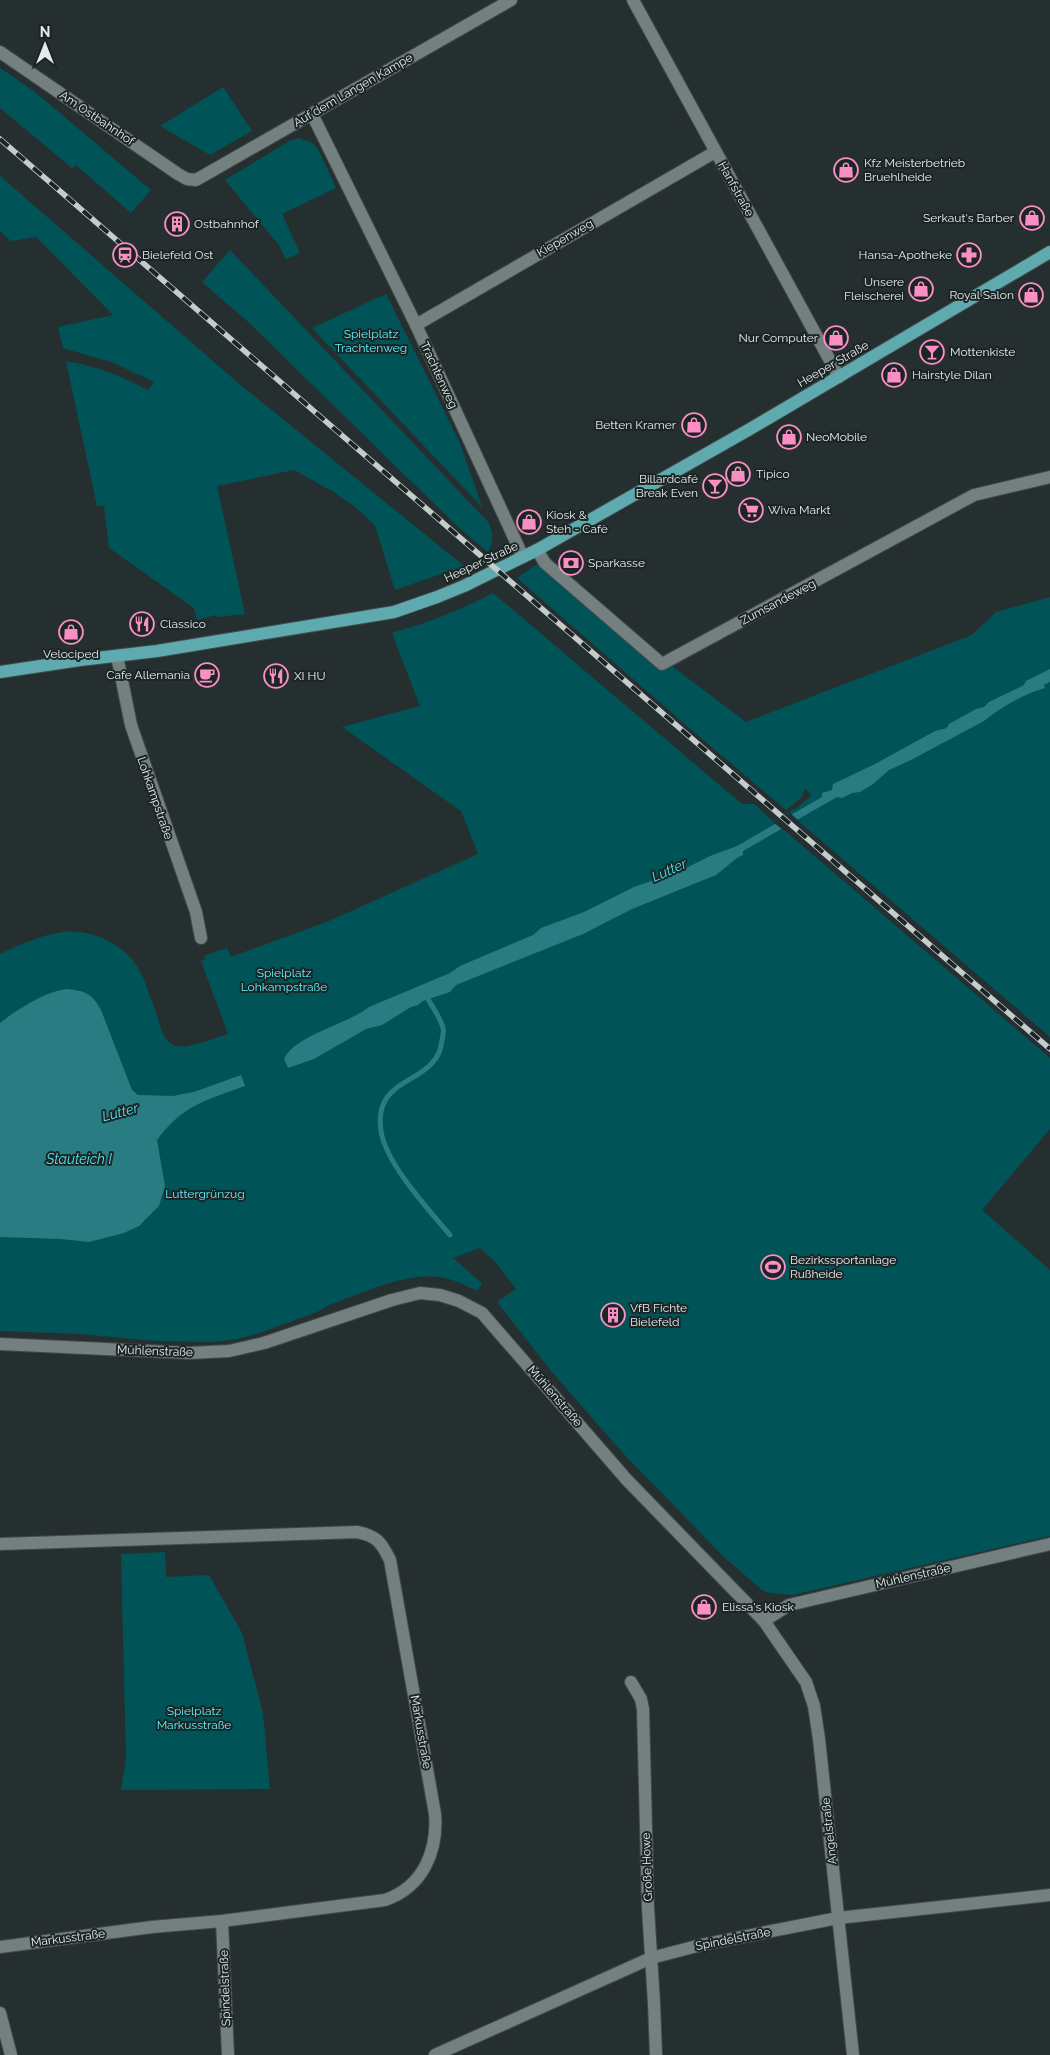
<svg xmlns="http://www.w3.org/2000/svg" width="1050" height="2055" font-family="Raleway,sans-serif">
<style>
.green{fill:#005458}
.water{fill:#297d82}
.pier{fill:#262f30}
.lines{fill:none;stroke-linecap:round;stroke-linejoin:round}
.stream{stroke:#297d82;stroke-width:5}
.minor-casing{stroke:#424a4b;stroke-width:14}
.major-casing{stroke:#424a4b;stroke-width:14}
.minor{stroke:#747f80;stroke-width:12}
.major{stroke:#5eaaae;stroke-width:12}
.rail-casing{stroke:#c5cccc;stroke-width:5.5}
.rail{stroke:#1c2526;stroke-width:4;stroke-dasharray:11;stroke-linecap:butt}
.labels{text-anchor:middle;stroke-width:4;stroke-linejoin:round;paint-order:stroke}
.street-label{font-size:12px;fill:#e5ebeb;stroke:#1c2526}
.poi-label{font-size:12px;fill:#e5ebeb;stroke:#1c2526;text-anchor:start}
.park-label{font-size:12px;fill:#5cf6ff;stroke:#1c2526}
.water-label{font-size:14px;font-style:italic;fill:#4ae8f0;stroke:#1c2526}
</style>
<rect width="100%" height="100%" fill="#262f30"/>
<g class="green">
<path d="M0,68L35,92L151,190L131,213L76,165L72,168L0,108Z"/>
<path d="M223,87L252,131L210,155L160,126Z"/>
<path d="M299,138L314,144L320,153L336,188L282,214L300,253L286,259L278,244L225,180L291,140Z"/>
<path d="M0,176L237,382L464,566L395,590L375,525L354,506L332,491L294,470L217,486L245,614L216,617V615L197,620L194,608L109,548L104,506H97L66,361C98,367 119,375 148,390L154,382L114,363L63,348L58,327L113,315L36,237L11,241L0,231Z"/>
<path d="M230,250L489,523C493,533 494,542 488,552L455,524L246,320L202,282Z"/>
<path d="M386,294L460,443L482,507L312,328Z"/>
<path d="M537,564L659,670L669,664L746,722L972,635L996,612L1050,597V1037L796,819L821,805L776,823L1050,1058V1129L982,1210L1050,1270V1536L792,1595L770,1593L762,1590L723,1556L621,1451L552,1372L497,1302L516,1289L496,1263L480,1248L453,1258L482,1283L477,1291C465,1285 453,1279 440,1277C405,1272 360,1294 327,1306L317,1312L263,1332L237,1339L213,1342L155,1341L79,1334L0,1331V954C20,945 42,934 64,932C91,929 123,944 137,966C145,980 150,997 156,1012C159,1022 162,1039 173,1045C184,1051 215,1038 228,1034L201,961L205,960L204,956L227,948L231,957L329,921L478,854L461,811L342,727L420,706L392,633C427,623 461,610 493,593L742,804H754L773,821L798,807L812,795L805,789L801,798L786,810L694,732L517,578Z"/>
<path d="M165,1552L166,1577L209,1575L242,1633L263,1713L270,1789L121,1790L126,1758L121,1554Z"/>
</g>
<g class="water">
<path d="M1050,669V682L1044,685L1045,688C1024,694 1001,707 984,721L911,760L889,770L873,784L860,792L852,793L842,798L837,797L743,851V855L737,858L716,875L632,909L583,934L456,985L450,992L423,1001L418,1005L411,1007L382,1025L366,1029L314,1059L288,1068L284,1059C295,1035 346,1025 369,1007L450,973L460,966L533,935L541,928L584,912L634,887L680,871L710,856L737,846L822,797V793L832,790L833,784L875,764L935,731L947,728L949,724L976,709L984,707L989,702L1024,685L1026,681Z"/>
<path d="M67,989C85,991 92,993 101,1010L132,1090L138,1095L173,1096L194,1092L241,1075L245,1086C206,1100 183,1105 157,1140L165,1186L159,1206L139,1226L124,1233L89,1242L61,1239L0,1237V1023C18,1009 44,992 67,989Z"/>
</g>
<path class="pier" d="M789,812L798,820L783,830L773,822Z"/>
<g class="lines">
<path class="stream" d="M425,994C431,1005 440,1016 443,1028C444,1032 443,1036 442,1040C439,1078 394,1076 383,1105C380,1112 380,1123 381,1131C386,1164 429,1210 450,1235"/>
<g class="minor-casing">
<g id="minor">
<path d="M633,0L839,377"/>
<path d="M0,52L178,174L187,179L196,180L511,0"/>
<path d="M312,114L416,325L523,557"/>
<path d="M416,325L715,152"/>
<path d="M537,550L545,563L662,664L974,495L1050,477"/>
<path d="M117,656L131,725L196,912L201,938"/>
<path d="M0,1344L190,1353L229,1351L264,1343L392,1300L420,1293L440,1295L459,1301L482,1313L627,1480L764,1621L806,1682L814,1706L819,1739L853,2055"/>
<path d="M0,1544L357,1532C377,1536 381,1542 390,1560L435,1814C438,1851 423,1887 385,1900L222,1921L152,1927L0,1947"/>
<path d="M764,1621L789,1605L1050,1544"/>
<path d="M631,1682L641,1699L643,1709L648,1908L654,2003L656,2055"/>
<path d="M222,1921L228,2055"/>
<path d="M0,2013L11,2055"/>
<path d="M435,2055L651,1958L701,1945L838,1918L1050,1895"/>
</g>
</g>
<g class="major-casing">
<path id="major" d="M0,672L80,660L157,651L394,612L437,597L464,586L537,550L750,429L1050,252"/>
</g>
<use href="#minor" class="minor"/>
<use href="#major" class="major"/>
<g class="rail-casing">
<path id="rail" d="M0,139L1050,1049"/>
</g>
<use href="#rail" class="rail"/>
</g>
<defs>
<g id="shop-ring" transform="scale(1.25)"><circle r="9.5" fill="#1c2526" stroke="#fb8fc4" stroke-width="1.5"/><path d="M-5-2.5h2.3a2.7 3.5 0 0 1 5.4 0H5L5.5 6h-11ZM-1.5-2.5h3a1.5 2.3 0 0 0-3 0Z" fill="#fb8fc4"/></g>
<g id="building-ring" transform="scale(1.25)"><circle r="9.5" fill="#1c2526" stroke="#fb8fc4" stroke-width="1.5"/><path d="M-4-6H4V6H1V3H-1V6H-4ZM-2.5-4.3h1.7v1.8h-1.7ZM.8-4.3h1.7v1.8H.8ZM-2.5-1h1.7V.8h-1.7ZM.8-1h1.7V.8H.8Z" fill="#fb8fc4"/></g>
<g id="station-ring" transform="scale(1.25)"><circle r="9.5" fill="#1c2526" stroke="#fb8fc4" stroke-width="1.5"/><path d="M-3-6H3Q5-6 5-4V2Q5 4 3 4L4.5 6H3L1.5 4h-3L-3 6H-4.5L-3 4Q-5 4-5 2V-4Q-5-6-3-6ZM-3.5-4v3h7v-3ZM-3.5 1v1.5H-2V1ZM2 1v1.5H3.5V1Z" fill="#fb8fc4"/></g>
<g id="pharmacy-ring" transform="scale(1.25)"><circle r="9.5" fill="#1c2526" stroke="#fb8fc4" stroke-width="1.5"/><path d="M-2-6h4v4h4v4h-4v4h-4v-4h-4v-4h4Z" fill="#fb8fc4"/></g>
<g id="bar-ring" transform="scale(1.25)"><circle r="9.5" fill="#1c2526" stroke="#fb8fc4" stroke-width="1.5"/><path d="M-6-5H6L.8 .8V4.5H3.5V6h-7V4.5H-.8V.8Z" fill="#fb8fc4"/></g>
<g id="supermarket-ring" transform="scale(1.25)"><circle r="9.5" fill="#1c2526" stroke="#fb8fc4" stroke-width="1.5"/><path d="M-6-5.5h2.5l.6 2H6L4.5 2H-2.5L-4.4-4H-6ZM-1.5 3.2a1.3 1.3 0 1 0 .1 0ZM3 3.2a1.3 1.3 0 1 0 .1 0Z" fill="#fb8fc4"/></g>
<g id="bank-ring" transform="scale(1.25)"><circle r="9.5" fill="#1c2526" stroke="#fb8fc4" stroke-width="1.5"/><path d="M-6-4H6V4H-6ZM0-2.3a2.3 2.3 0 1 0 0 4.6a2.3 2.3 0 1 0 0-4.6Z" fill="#fb8fc4"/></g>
<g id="restaurant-ring" transform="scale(1.25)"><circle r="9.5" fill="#1c2526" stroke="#fb8fc4" stroke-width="1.5"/><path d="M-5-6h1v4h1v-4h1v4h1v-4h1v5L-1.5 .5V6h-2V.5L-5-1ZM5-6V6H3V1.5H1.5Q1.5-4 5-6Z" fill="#fb8fc4"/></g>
<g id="cafe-ring" transform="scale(1.25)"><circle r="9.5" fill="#1c2526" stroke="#fb8fc4" stroke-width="1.5"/><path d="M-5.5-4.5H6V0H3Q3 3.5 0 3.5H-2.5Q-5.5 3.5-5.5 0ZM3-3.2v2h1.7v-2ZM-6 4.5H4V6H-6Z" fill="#fb8fc4"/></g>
<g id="stadium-ring" transform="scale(1.25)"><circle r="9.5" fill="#1c2526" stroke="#fb8fc4" stroke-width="1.5"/><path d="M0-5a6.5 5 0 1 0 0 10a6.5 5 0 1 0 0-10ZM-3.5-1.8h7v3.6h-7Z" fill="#fb8fc4"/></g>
</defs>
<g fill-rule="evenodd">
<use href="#shop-ring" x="846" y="170"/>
<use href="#shop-ring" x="1032" y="218"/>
<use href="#building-ring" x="177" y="224"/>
<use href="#station-ring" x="125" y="255"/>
<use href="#pharmacy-ring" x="969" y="255"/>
<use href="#shop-ring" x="921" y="289"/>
<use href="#shop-ring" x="1031" y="295"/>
<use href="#shop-ring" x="836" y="338"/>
<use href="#bar-ring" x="932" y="352"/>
<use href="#shop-ring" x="894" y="375"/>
<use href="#shop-ring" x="694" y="425"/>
<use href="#shop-ring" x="789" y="437"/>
<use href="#shop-ring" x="738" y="474"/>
<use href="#bar-ring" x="715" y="486"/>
<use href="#supermarket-ring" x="751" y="510"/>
<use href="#shop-ring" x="529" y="522"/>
<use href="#bank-ring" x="571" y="563"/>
<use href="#restaurant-ring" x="142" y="624"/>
<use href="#shop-ring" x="71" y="632"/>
<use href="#cafe-ring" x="207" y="675"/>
<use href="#restaurant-ring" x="276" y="676"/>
<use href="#stadium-ring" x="773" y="1267"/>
<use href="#building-ring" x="613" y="1315"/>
<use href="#shop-ring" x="704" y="1607"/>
</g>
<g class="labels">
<g class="street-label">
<text transform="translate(353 90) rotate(-30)" y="4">Auf dem Langen Kampe</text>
<text transform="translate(97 118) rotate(34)" y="4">Am Ostbahnhof</text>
<text transform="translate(736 189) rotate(61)" y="4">Hanfstraße</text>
<text transform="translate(565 238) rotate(-30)" y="4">Kiepenweg</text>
<text transform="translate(833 364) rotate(-30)" y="4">Heeper Straße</text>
<text transform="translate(439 375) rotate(65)" y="4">Trachtenweg</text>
<text transform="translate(481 562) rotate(-25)" y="4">Heeper Straße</text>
<text transform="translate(778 602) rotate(-28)" y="4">Zumsandeweg</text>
<text transform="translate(155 798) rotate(71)" y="4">Lohkampstraße</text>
<text transform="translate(155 1351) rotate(2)" y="4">Mühlenstraße</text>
<text transform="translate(555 1396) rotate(49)" y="4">Mühlenstraße</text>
<text transform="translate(913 1576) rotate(-13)" y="4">Mühlenstraße</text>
<text transform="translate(421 1732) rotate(80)" y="4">Markusstraße</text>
<text transform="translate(829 1831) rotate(-96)" y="4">Angelstraße</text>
<text transform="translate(647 1867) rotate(-92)" y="4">Große Howe</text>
<text transform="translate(68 1938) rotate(-7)" y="4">Markusstraße</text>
<text transform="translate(733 1939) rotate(-11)" y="4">Spindelstraße</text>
<text transform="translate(225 1988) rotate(-92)" y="4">Spindelstraße</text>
</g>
<g class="poi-label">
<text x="864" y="167">Kfz Meisterbetrieb<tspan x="864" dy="14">Bruehlheide</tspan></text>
<text x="1014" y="222" text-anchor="end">Serkaut's Barber</text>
<text x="194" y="228">Ostbahnhof</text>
<text x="142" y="259">Bielefeld Ost</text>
<text x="952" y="259" text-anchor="end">Hansa-Apotheke</text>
<text x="904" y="286" text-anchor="end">Unsere<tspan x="904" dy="14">Fleischerei</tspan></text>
<text x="1014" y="299" text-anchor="end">Royal Salon</text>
<text x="818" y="342" text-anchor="end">Nur Computer</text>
<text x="950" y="356">Mottenkiste</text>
<text x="912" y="379">Hairstyle Dilan</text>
<text x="676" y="429" text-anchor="end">Betten Kramer</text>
<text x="806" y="441">NeoMobile</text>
<text x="756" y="478">Tipico</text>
<text x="698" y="483" text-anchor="end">Billardcafé<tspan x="698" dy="14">Break Even</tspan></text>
<text x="768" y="514">Wiva Markt</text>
<text x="546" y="519">Kiosk &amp;<tspan x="546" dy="14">Steh - Cafè</tspan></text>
<text x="588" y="567">Sparkasse</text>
<text x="160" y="628">Classico</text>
<text x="71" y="658" text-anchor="middle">Velociped</text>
<text x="190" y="679" text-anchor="end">Cafe Allemania</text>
<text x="294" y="680">XI HU</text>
<text x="790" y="1264">Bezirkssportanlage<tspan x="790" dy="14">Rußheide</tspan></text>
<text x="630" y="1312">VfB Fichte<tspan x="630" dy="14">Bielefeld</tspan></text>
<text x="722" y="1611">Elissa's Kiosk</text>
</g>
<g class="park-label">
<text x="371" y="338">Spielplatz<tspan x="371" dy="14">Trachtenweg</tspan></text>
<text x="284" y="977">Spielplatz<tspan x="284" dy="14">Lohkampstraße</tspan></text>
<text x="205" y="1198">Luttergrünzug</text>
<text x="194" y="1715">Spielplatz<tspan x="194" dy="14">Markusstraße</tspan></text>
</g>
<g class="water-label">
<text transform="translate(669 870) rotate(-24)" y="5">Lutter</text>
<text transform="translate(120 1112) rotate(-15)" y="5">Lutter</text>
<text x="79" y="1164">Stauteich I</text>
</g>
</g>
<g transform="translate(45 45)" stroke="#1c2526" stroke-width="4" paint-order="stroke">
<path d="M0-4L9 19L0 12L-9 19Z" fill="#e5ebeb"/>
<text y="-8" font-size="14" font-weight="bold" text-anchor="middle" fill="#e5ebeb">N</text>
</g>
</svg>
